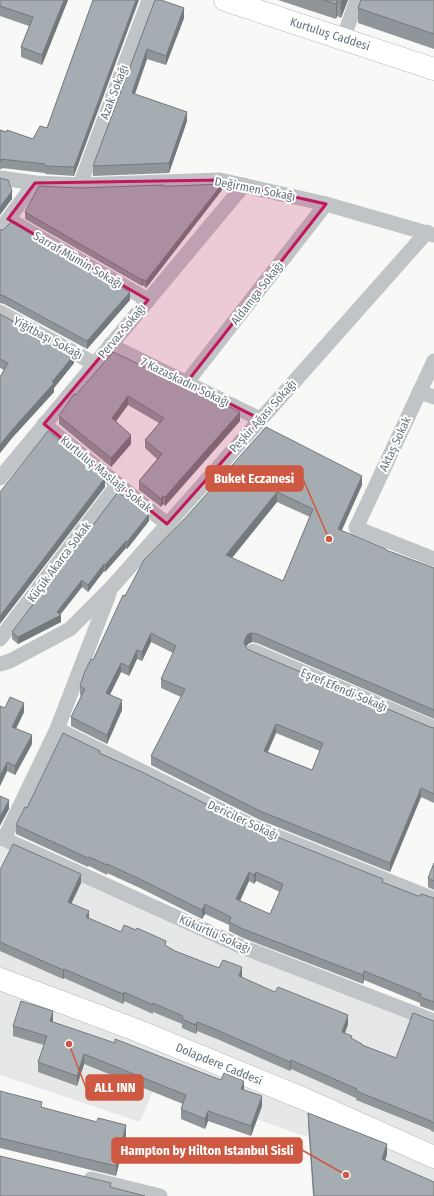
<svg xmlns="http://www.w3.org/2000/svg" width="434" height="1196" font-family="'Fira Sans Condensed',sans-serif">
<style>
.built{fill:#e6e7e7}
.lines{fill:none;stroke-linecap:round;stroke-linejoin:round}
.secondary-casing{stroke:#b3b8bb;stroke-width:23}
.street{stroke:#c0c4c7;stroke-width:15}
.secondary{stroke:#fff;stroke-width:22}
.wall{fill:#8f9599;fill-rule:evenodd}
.shaded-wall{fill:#74797d}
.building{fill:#a6adb2;stroke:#74797d;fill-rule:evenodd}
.marked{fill:#c2185b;fill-opacity:0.2;stroke:#c2185b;stroke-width:3;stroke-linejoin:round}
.labels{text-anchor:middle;stroke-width:4;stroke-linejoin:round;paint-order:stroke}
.street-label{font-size:12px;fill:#66757d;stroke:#fff}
.leader{fill:none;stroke:#ce5841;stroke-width:1.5}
.callout-dot{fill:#ce5841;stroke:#fff;stroke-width:1.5}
.callout{fill:#ce5841;stroke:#ce5841;stroke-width:1.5}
.callout-label{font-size:13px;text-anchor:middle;font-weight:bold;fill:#fff}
</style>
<rect width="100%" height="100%" fill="#f8f8f6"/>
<path class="built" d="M0,837L434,1022V1196L310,1138L156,1084L140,1122L0,1075Z"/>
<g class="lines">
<g class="secondary-casing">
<g id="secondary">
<path d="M225,0L434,69"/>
<path d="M0,979L136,1030L302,1098L434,1157"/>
</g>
</g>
<g class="street">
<path d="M343,39L357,0"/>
<path d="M0,178L35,183L80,185L220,180L326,204L434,235"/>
<path d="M80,185L149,0"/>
<path d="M8,219L148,300"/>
<path d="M0,230L35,183"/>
<path d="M0,312L95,364"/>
<path d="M110,345L260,419"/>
<path d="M434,361L356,528L434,559"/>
<path d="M187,382L326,204"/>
<path d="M419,392L434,397"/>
<path d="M44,424L167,524"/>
<path d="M0,478L244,185"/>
<path d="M0,639L118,484"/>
<path d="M253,651L434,728"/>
<path d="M0,664L10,661L70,629L111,588L427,232"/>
<path d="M57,729L256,828L434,899"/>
<path d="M0,837L240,946L434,1021"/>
<path d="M4,839L57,729L109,594"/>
<path d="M91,1179L160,1196"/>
</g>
<use href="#secondary" class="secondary"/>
</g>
<g class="wall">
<path d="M0,0H68L42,65L21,57V47L29,26L0,16Z"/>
<path d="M93,0L74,176L45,174V173L2,168V169H0V130L33,139L47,128Z"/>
<path d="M155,0L184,18L166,65L147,59L135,94L187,121L169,173L93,176V166Z"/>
<path d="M278,0H348L341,18L337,16L336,19Z"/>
<path d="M434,0V49L358,23V8Z"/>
<path d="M163,186L222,190L146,288L143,285L142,286L25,219V212L80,188Z"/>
<path d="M0,230L130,300L87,349L4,304L0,303Z"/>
<path d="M0,314L74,363L54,388V392L12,438L0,453V377L4,370L0,368Z"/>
<path d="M113,352L240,421L165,506L163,504L161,507L139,490V481L157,459L145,448V440L159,423L128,405L115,422L131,444L111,467L59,424V416Z"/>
<path d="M266,427L362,485L341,531L386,550L434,568V719L257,643L252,642L248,644L246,647L249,650L430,727L434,728V803L421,797L390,872L260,820L151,765V756L181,697L161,688V679L173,653L151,642L142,661L137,659L129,676L121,672L110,695L122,710L107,744L71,726V717L81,696L80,695V686L125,596L187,516ZM277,502L310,517L283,581L232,558ZM276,733L320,751L312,770L268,752Z"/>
<path d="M149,521L127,549L126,548L105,572L104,571L88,592L82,587L60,615L61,622L18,644L12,639V632Z"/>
<path d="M0,706L5,708L24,712L16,729L32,744L15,775L7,771L0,786Z"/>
<path d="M100,753L252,827L383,883L418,896L434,898V1011L420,1006V1003L364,980L363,984L243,938L229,931V925L205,914L202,919L140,888L107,873V875L89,866L88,867L16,834V825L27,808ZM249,881L254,884L256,881L280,892L270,914L240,901Z"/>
<path d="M434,863V890L428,887V878Z"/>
<path d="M0,870L81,883L71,903L89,918L121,932L166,946L175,951L219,968L242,977V978L348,1024L345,1033L352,1039L362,1045L396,1058L431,1020L434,1021V1132L431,1131V1130L356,1100V1098L291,1069L290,1071L217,1039L197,1031L196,1034L182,1028V1024L153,1012V1014L124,1001L123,1004L64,978L63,979L0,951Z"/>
<path d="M53,1021V1022L244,1090L262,1106L251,1136L208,1121L205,1129L181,1119V1109L183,1104L84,1064L77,1086L38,1072V1062L44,1045L13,1036V1026Z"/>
<path d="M0,1091L42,1108L126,1135L116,1176L0,1148Z"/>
<path d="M308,1113L387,1154L385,1161L434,1196H313L308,1123Z"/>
</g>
<g class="shaded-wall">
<path d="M64,0H68L42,65V55Z"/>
<path d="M136,0H139L74,176V167Z"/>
<path d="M342,0H348L341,18V3Z"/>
<path d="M337,1V16L336,19V4Z"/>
<path d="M184,8V18L166,65V56Z"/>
<path d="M147,49V59L132,102V93Z"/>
<path d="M187,112V121L169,173V163Z"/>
<path d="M222,184V190L146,288V281Z"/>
<path d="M12,191V199L0,215V207Z"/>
<path d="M143,279V285L142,286V280Z"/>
<path d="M130,292V300L87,349V341Z"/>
<path d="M74,355V363L54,388V392L12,438L0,453V445Z"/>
<path d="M128,396V405L112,427V418Z"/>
<path d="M240,412V421L165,506V497Z"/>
<path d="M131,435V444L111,467V458Z"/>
<path d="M362,476V485L338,539V529Z"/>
<path d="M105,478V487L0,624V616Z"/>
<path d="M277,492V502L226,565V555Z"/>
<path d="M163,496V504L161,507V499Z"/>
<path d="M149,514V521L127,549V542Z"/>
<path d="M126,541V548L105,572V565Z"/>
<path d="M104,564V571L88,592V585Z"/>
<path d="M82,580V587L59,616L61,615V622L18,644V637L57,612Z"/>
<path d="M151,633V642L142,661V652Z"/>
<path d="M252,633V642L248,644L245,648L244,652L245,639L248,634Z"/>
<path d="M137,650V659L129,676V667Z"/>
<path d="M121,663V672L106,702V693Z"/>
<path d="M122,700V710L107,744V735Z"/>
<path d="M24,703V712L12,736V727Z"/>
<path d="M276,724V733L264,760V751Z"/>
<path d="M32,735V744L15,775V766Z"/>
<path d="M7,762V771L0,786V777Z"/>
<path d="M421,788V797L390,872V863Z"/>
<path d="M9,800V809L0,826V817Z"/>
<path d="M249,872V881L236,909V899Z"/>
<path d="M256,872V881L254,884V875Z"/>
<path d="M81,874V883L68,911V902Z"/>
<path d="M205,904V914L202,919V910Z"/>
<path d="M89,911V920L86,917Z"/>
<path d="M242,967V977L239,985V976Z"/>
<path d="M64,969V978L63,979V970Z"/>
<path d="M364,971V980L363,984V975Z"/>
<path d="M124,992V1001L123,1004V994Z"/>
<path d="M53,1011V1021L50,1031V1021Z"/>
<path d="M348,1015V1024L342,1041V1032Z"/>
<path d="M197,1022V1031L196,1034V1025Z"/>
<path d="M84,1054V1064L77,1086V1076Z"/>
<path d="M291,1060V1069L290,1071V1062Z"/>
<path d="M244,1081V1091L241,1089Z"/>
<path d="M262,1096V1106L251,1136V1126Z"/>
<path d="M208,1111V1121L205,1129V1119Z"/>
<path d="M126,1125V1135L116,1176V1166Z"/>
<path d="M387,1144V1154L382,1170V1159Z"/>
</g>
<g class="building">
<path d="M0,0H64L42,55L21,47L33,17L0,6Z"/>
<path d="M93,0H136L74,167L45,166V164L1,159L2,161H0V130L6,132L7,130L33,139L40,126L47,128Z"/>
<path d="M155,0H161L184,8L166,56L147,49L132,93L187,112L169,163L93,166Z"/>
<path d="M323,0H342L341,3L337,1L336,4Z"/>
<path d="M361,0H434V34L358,8Z"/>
<path d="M0,178L8,180L12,191L0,207Z"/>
<path d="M222,184L146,281L143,279L142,280L25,212L39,186L80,188L163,185L162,186H172Z"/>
<path d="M11,222L130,292L87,341L4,296L0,295V230H3Z"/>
<path d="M0,314L74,355L52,382L54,383L12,430L0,445V377L8,363L0,359Z"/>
<path d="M113,352L240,412L165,497L163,496L161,499L139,481L162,454L145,440L164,418L128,396L112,418L131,435L111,458L59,416L74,394L76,395Z"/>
<path d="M266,427L362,476L338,529L386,549V550L434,568V710L257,634L252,633L248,634L245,639L244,643L246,647L249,650L430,727L434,728V794L421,788L390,863L260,811L151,756L185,689L161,679L176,646L151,633L142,652L137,650L129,667L121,663L106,693L122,700L107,735L71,717L85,689L80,686L85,671L91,659L93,660L123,595L125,596L144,560L187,516ZM277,492L313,509L283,581L226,555ZM276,724L323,743L312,770L264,751Z"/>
<path d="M48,431L100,472L99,474L105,478L0,616V492Z"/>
<path d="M118,492L123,496L124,494L127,497L149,514L127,542L126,541L105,565L104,564L88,585L82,580L57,612L61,615L18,637L12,632Z"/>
<path d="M10,697L24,703L12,727L32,735L15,766L7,762L0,777V706L5,708Z"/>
<path d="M63,733L100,751L99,753L142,772L252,827L383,879L382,882L418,896H420L421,894L434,898V1002L420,997L421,994L364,971L363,975L243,929L229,922L231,917L205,904L202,910L140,879L107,864V865L89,857L88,858L16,825L25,807L27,808ZM249,872L254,875L256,872L283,884L270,914L236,899Z"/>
<path d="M0,796L9,800L0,817Z"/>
<path d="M13,844L81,874L68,902L89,911L86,917L121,932L124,925L136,930L137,928L166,941L165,945L175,951L219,968L223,960L242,967L239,976L275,992L278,987L348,1015L342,1032L352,1036L351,1038L362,1044V1045L396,1058L413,1013L431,1020L434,1021V1123L431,1122V1121L356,1091L357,1089L291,1060L290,1062L217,1030L197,1022L196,1025L182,1019L183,1016L153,1003V1005L124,992L123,994L64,969L63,970L0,942V870Z"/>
<path d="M434,863V881L428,878Z"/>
<path d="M21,1001L53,1011L50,1021L115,1043V1039L221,1080L224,1073L244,1081L241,1089L262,1096L251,1126L208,1111L205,1119L181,1109L186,1095L84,1054L77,1076L38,1062L47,1036L13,1026Z"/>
<path d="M0,1091L42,1102L41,1107L97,1122L98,1118L126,1125L116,1166L0,1138Z"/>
<path d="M308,1113L387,1144L382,1159L434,1182V1196H314Z"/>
<path d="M0,1156L111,1183L110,1187L145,1196H0Z"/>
</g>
<path class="marked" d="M220,180L326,204L187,382L260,419L167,524L44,424L148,300L8,219L35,183Z"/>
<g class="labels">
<g class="street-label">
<text transform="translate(330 34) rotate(18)" y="4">Kurtuluş Caddesi</text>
<text transform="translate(114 92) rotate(-69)" y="4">Azak Sokağı</text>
<text transform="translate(255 189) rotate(11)" y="4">Değirmen Sokağı</text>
<text transform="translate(78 260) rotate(30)" y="4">Sarraf Mümin Sokağı</text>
<text transform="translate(257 293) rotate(-52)" y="4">Aldamga Sokağı</text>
<text transform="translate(122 331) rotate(-50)" y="4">Pervaz Sokağı</text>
<text transform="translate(48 338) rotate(28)" y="4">Yiğitbaşı Sokağı</text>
<text transform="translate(185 382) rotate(26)" y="4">7 Kazaskadın Sokağı</text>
<text transform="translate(263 416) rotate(-48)" y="4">Peşkir Ağası Sokağı</text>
<text transform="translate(395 444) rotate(-65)" y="4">Aktaş Sokak</text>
<text transform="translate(106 474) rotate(39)" y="4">Kurtuluş Maslağı Sokak</text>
<text transform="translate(59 562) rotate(-53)" y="4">Küçük Akarca Sokak</text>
<text transform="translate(344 690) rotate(23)" y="4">Eşref Efendi Sokağı</text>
<text transform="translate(243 820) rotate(25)" y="4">Dericiler Sokağı</text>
<text transform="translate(215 934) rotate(24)" y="4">Kükürtlü Sokağı</text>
<text transform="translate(219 1064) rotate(22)" y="4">Dolapdere Caddesi</text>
</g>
</g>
<path class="leader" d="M329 539L303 479M69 1044L86 1088M346 1175L302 1150"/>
<g class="callout-dot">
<circle cx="329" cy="539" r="4"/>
<circle cx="69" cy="1044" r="4"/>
<circle cx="346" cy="1175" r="4"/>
</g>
<g class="callout">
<rect x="206" y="466" width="97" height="25" rx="4"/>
<rect x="86" y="1075" width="57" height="25" rx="4"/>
<rect x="112" y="1138" width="190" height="25" rx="4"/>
</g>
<g class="callout-label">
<text x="254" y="483">Buket Eczanesi</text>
<text x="115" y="1092">ALL INN</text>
<text x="207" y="1155">Hampton by Hilton Istanbul Sisli</text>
</g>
</svg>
